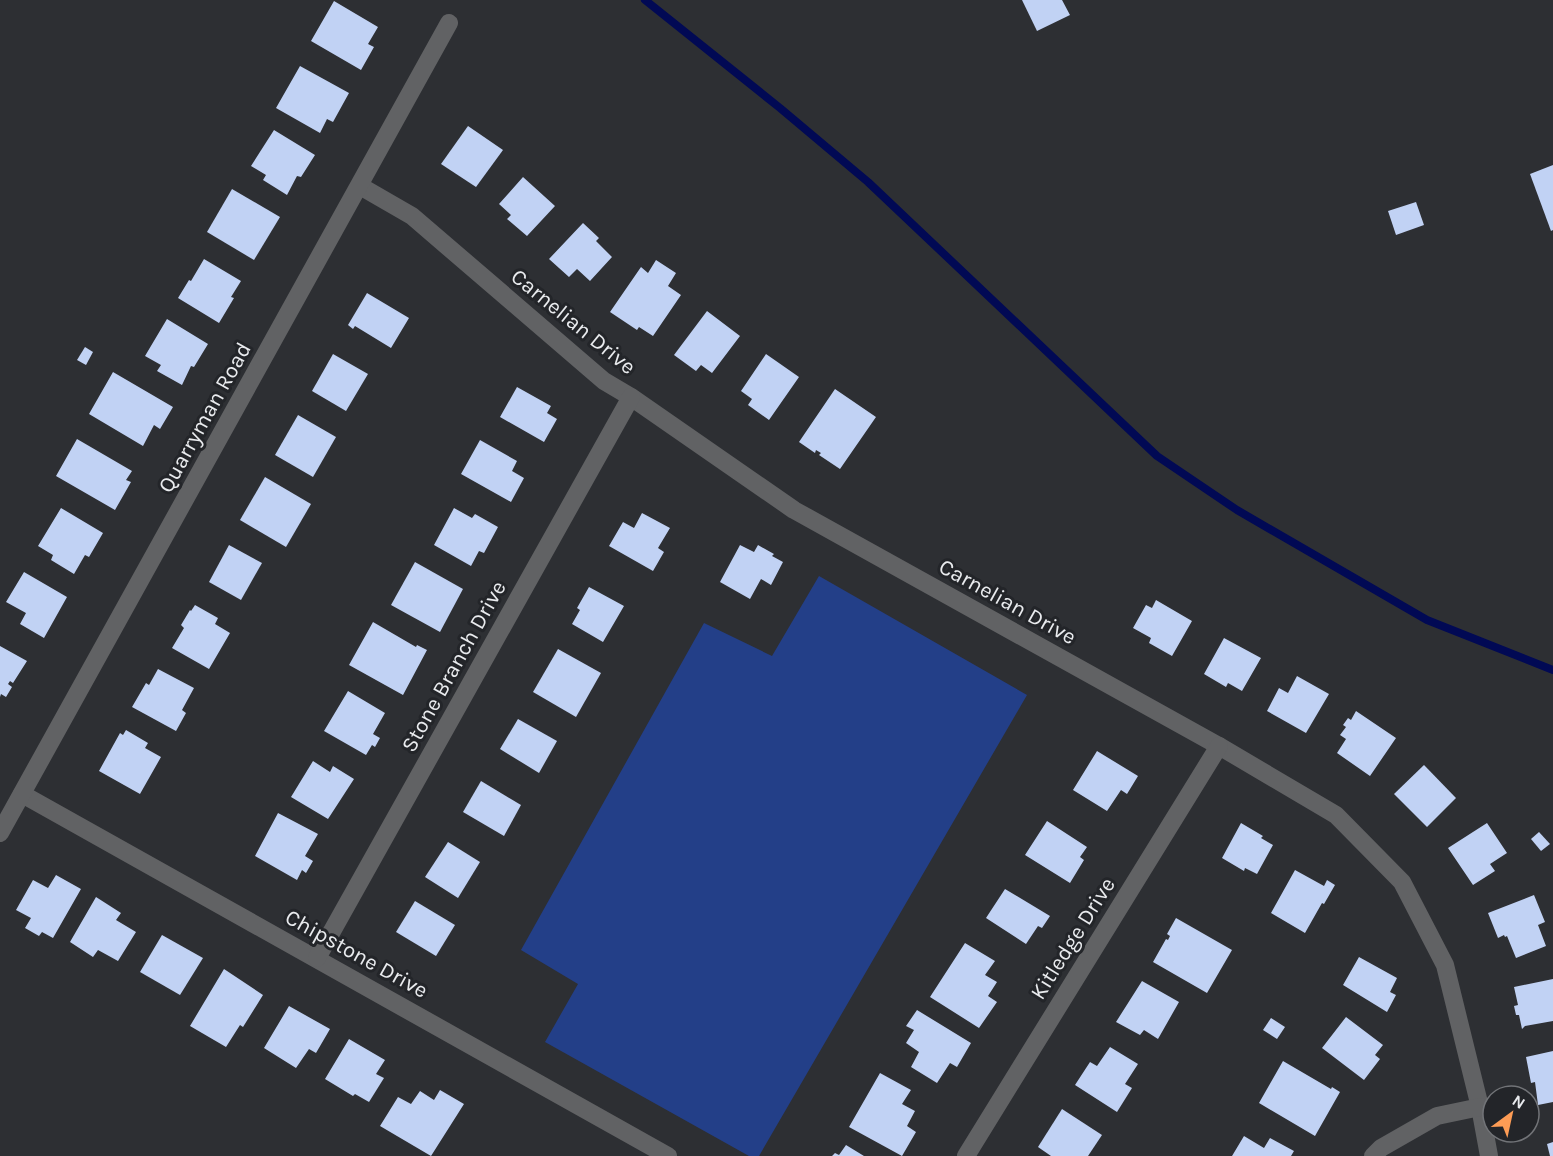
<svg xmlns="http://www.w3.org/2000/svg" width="1553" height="1156" font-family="Karla,sans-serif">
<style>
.green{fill:#233f88}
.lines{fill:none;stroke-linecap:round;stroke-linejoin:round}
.stream{stroke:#010954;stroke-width:8}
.building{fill:#c1d2f4}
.street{stroke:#616264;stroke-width:18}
.labels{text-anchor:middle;stroke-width:6;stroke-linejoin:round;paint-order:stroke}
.street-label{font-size:22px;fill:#e9ebee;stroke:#232529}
</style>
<rect width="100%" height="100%" fill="#2d2f33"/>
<path class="green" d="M819,576L1027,695L759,1156H749L545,1042L578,984L521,950L704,623L772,656Z"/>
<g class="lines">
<path class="stream" d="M645,0L780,108L868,182L1157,456L1237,510L1427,620L1553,670"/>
</g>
<g class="building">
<path d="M1022,0H1062L1070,15L1037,31Z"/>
<path d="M334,1L378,27L368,44L374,47L361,70L311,41Z"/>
<path d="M300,66L349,93L333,122L327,119L320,133L276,108Z"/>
<path d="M468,126L503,150L476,187L441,164Z"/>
<path d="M274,130L315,155L301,177L297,176L287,195L263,180L266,175L251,166Z"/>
<path d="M1553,165V230L1551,231L1530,174Z"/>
<path d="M523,177L555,206L527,236L507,219L511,215L499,204Z"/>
<path d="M232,189L280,217L254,260L207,232Z"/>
<path d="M1416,202L1424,225L1396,235L1388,211Z"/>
<path d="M583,223L599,238L596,241L612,257L590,281L577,269L569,277L549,259Z"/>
<path d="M204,259L241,281L231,297L234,298L219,323L178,298L189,280L191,281Z"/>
<path d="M656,260L676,273L668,286L681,295L653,336L639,327L637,330L610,312L641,267L648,273Z"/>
<path d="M367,293L409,318L391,348L355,326L353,329L348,325Z"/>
<path d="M707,311L740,336L712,373L701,365L696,371L674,355Z"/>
<path d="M167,319L208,344L194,367L191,366L182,385L157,371L161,365L145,356Z"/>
<path d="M85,347L93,352L86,365L77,360Z"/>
<path d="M333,354L368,374L346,411L312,391Z"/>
<path d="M766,354L799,377L769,420L748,405L752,399L741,391Z"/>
<path d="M113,372L173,407L160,429L154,425L143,446L89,414Z"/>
<path d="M517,387L551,406L547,413L557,419L544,442L500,417Z"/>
<path d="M835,389L876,417L840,469L819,455L821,453L816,450L815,453L799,442Z"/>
<path d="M298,415L336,437L313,477L275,455Z"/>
<path d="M77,439L132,471L126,480L131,482L115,510L56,476Z"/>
<path d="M480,440L517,461L512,471L524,478L511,502L461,474Z"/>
<path d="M265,477L311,504L286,547L240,520Z"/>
<path d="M61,508L103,533L89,557L85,555L74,574L51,560L53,555L38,546Z"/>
<path d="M454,508L472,518L475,514L498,527L484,553L479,551L471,566L434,545Z"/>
<path d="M642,513L670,528L658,548L664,552L653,571L609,546L623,522L634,528Z"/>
<path d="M229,545L262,563L241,600L209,582Z"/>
<path d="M740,545L754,552L758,545L774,554L772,556L783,562L771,585L761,579L750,599L720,582Z"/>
<path d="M415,562L463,589L440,632L391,605Z"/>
<path d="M24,572L67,597L44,638L20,624L26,613L6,602Z"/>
<path d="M589,587L624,606L603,642L572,624L580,610L577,608Z"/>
<path d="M1156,600L1192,621L1172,656L1149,643L1151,638L1133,628L1146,605L1152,608Z"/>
<path d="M195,605L218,618L215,624L230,633L209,669L172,648L184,628L181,625L190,610L191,611Z"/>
<path d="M373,622L416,647L417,645L427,650L403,695L349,665Z"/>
<path d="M1224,638L1261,658L1242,691L1228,683L1226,687L1204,674Z"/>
<path d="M0,646L27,661L13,683L10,681L8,684L12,687L6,697L1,694L0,697Z"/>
<path d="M558,649L601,673L576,717L533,692Z"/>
<path d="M158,669L194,688L182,710L186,713L176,731L132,707L146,683L149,685Z"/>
<path d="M1297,676L1329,694L1306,733L1267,711L1279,688L1288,693Z"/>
<path d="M348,691L385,713L373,734L380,738L375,747L372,745L366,755L324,731Z"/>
<path d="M1356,711L1396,738L1370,776L1337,753L1346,739L1340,735L1346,727L1343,725L1348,718L1351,720Z"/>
<path d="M518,719L557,741L539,773L500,749Z"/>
<path d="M126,730L148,743L145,748L161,757L140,794L99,771L120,733L123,735Z"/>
<path d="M1097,751L1138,776L1127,794L1121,790L1107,811L1073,790Z"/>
<path d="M313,761L330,772L333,766L354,779L328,819L291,797Z"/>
<path d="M1424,765L1456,798L1427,827L1394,794Z"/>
<path d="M481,781L521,805L504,836L463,812Z"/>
<path d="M278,813L318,834L305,856L313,861L306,873L302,870L297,880L255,856Z"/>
<path d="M1047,821L1087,847L1080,857L1084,860L1070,883L1025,855Z"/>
<path d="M1241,823L1263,836L1261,838L1273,845L1257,874L1245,868L1244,871L1222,858Z"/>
<path d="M1487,823L1507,853L1490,864L1495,871L1473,885L1448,848Z"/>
<path d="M1539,832L1550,844L1541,851L1531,839Z"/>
<path d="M448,842L480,862L458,898L425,877Z"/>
<path d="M1295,870L1324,886L1327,880L1335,885L1324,904L1322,903L1305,933L1271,913Z"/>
<path d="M56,875L81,889L53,938L42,932L39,936L25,928L31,918L16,910L33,880L48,888Z"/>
<path d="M1005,889L1050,916L1042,928L1038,926L1026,944L986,918Z"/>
<path d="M1534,895L1545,922L1538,925L1546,946L1516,958L1507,936L1505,937L1504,935L1498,938L1488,913Z"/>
<path d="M96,897L121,913L116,920L136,932L118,961L98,950L93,957L70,942Z"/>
<path d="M415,901L455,925L436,956L396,932Z"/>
<path d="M1176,918L1232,950L1207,993L1153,962L1166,939L1168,940L1170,936L1167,934Z"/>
<path d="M162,935L203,958L180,995L140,972Z"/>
<path d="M965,943L995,961L985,975L997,982L988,996L997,1002L979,1028L930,997Z"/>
<path d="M1359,957L1397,978L1390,992L1396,995L1387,1012L1343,985Z"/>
<path d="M224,969L263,995L243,1027L240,1025L226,1047L190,1026Z"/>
<path d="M1553,979V1021L1525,1026L1522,1029L1519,1015H1516L1514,1006L1518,1005L1514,987Z"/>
<path d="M1142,981L1179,1002L1158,1039L1144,1030L1140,1035L1116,1022Z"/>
<path d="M289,1006L330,1029L316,1053L309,1049L296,1068L264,1048Z"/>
<path d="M917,1010L971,1043L957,1067L950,1063L937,1083L911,1067L919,1052L906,1043L914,1030L906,1026Z"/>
<path d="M1346,1017L1383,1045L1375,1055L1380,1059L1364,1080L1322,1048Z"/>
<path d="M1271,1018L1285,1027L1277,1039L1263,1030Z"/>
<path d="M349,1039L385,1060L376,1074L384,1078L369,1102L355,1094L353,1096L325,1079Z"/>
<path d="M1110,1047L1138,1064L1125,1084L1132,1088L1117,1112L1075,1085L1090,1062L1097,1066Z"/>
<path d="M1553,1051V1102L1538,1105L1535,1082L1531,1083L1526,1057Z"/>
<path d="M1283,1061L1331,1089L1332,1087L1340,1092L1315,1136L1259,1103Z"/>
<path d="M880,1073L911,1090L902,1104L915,1111L907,1126L916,1132L902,1156L849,1127Z"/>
<path d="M440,1090L464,1104L431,1156L380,1126L398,1097L411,1104L420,1091L434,1100Z"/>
<path d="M1062,1109L1102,1135L1088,1156H1051L1038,1147Z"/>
<path d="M1244,1136L1264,1148L1270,1138L1294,1151L1291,1156H1232Z"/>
<path d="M1553,1142V1156H1550L1547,1144Z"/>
<path d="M846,1145L864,1156H832L835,1153L839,1155Z"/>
</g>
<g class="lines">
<g class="street">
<path d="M360,186L412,216L604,381L631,397L794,510L1219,746L1336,815L1402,882L1445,965L1480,1107L1489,1156"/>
<path d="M22,794L668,1156"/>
<path d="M0,833L449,23"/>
<path d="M317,958L631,397"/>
<path d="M966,1156L1219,746"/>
<path d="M1373,1156L1381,1148L1437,1116L1480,1107"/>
</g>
</g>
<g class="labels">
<g class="street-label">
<text transform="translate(574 321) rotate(39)" y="8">Carnelian Drive</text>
<text transform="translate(204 417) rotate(-61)" y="8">Quarryman Road</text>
<text transform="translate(1008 601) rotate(29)" y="8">Carnelian Drive</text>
<text transform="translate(453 666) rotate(-61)" y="8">Stone Branch Drive</text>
<text transform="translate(1072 938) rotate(-58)" y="8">Kitledge Drive</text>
<text transform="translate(357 953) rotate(29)" y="8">Chipstone Drive</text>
</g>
</g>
<g transform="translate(1511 1114) rotate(33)"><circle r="28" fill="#232529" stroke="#727478" stroke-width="1.5"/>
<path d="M0-4.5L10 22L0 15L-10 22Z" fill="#fd9c55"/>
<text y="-9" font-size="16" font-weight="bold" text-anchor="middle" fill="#e9ebee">N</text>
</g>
</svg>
